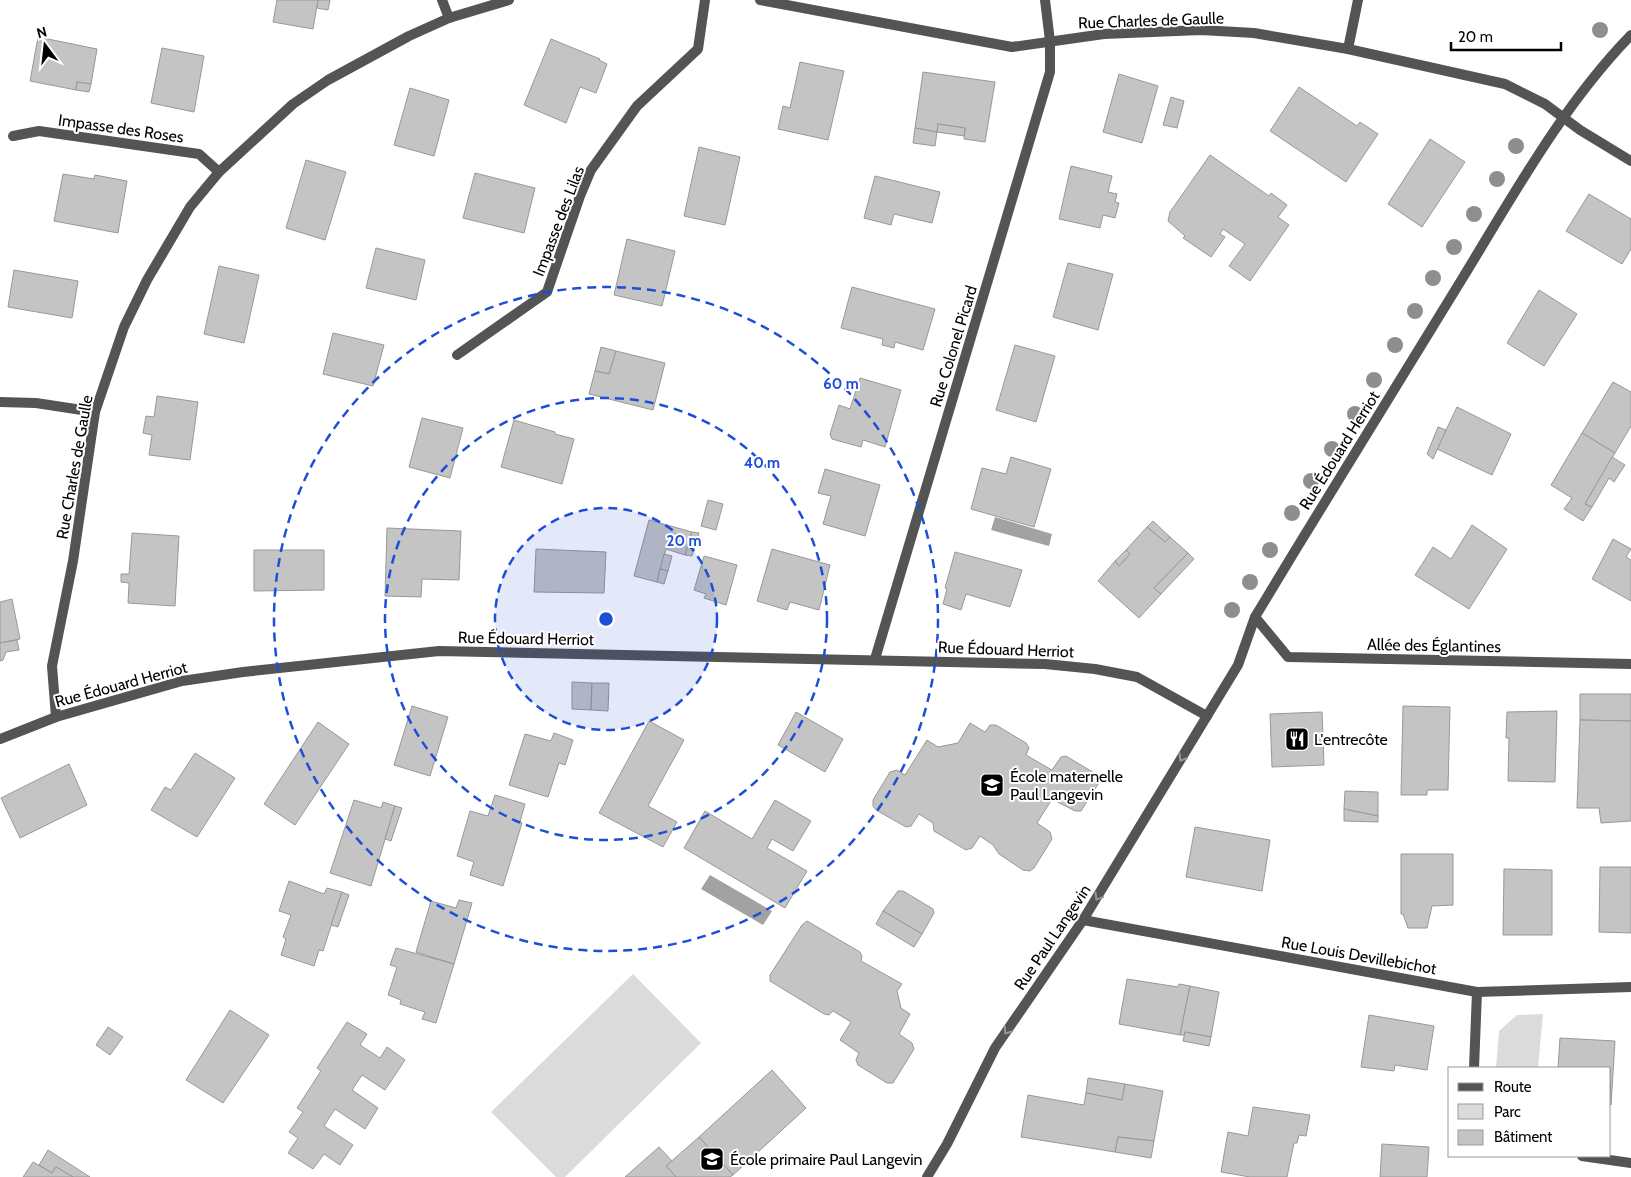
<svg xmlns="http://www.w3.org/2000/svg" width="1631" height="1177" font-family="Cabin,sans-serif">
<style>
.green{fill:#dbdbdb}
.water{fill:#a2a2a2}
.building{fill:#c4c4c4;stroke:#989898}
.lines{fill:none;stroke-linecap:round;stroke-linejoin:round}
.street{stroke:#545454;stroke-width:10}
.tree{fill:#8e8e8e}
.oneway{stroke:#989898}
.ring{fill:none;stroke:#1d4ed8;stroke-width:2.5;stroke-dasharray:9 6}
.labels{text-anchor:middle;stroke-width:4;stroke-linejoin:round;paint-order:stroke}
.street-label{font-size:16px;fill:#000;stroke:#fff}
.poi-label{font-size:16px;fill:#000;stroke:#fff;text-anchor:start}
.centre{fill:#1d4ed8;stroke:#fff;stroke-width:2.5}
.ring-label{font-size:15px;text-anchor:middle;font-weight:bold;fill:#1d4ed8;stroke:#fff;stroke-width:4;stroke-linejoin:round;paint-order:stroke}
</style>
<rect width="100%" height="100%" fill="#fff"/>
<g class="green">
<path d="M633,974L701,1043L565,1177H556L491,1112Z"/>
<path d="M1543,1014L1538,1068H1496L1499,1031L1517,1015Z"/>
</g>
<g class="water">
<path d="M995,517L1052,534L1049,546L991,530Z"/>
<path d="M710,875L772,911L763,925L701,889Z"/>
</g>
<g class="building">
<path d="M277,0H318L313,29L273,22Z"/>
<path d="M318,0H330L328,10L317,8Z"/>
<path d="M38,37L97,49L91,84L77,82L76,90L30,81Z"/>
<path d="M551,39L600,59L599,60L607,64L596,93L580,87L566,123L524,105Z"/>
<path d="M162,48L204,56L194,112L151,103Z"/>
<path d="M800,62L844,71L828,140L778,129L783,106L790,108Z"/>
<path d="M923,72L995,82L985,142L964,139L965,128L938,124L937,132L915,128Z"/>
<path d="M1119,74L1158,86L1142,143L1103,132Z"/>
<path d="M77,82L91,84L89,92L76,90Z"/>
<path d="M1299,87L1357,126L1360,122L1378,134L1346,182L1270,131Z"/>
<path d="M410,88L449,100L434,156L394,145Z"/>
<path d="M1171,97L1184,101L1177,128L1163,125Z"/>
<path d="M938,124L965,128L964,136L937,132Z"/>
<path d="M915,128L937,132L935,146L913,143Z"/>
<path d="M1430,139L1465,162L1422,227L1388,204Z"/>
<path d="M699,147L740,157L725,225L684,216Z"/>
<path d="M1210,155L1269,196L1271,193L1287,205L1278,217L1289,225L1250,281L1229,266L1245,244L1223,229L1220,234L1225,237L1211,257L1183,238L1185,236L1168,221L1170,212Z"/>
<path d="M306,160L346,172L325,240L286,228Z"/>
<path d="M1071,166L1112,176L1108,192L1117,194L1115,202L1119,203L1115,218L1103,215L1100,228L1059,219Z"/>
<path d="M475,173L535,188L524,233L463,218Z"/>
<path d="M63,174L94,179L95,175L127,181L118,233L54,221Z"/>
<path d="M875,176L940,192L932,223L894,214L891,225L864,218Z"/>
<path d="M1589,194L1631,219V249L1622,264L1566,231Z"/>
<path d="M627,239L675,251L662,306L614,295Z"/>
<path d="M376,248L425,260L416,300L366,288Z"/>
<path d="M1068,263L1113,274L1098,330L1053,317Z"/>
<path d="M219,266L259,275L244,343L204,334Z"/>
<path d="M14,270L78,281L72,318L8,307Z"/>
<path d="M852,287L935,309L923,350L895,342L894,348L882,345L883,339L841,328Z"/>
<path d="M1539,290L1577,314L1544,366L1507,343Z"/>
<path d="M333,333L384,345L373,386L323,374Z"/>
<path d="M1015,345L1055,356L1036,422L996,410Z"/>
<path d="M601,347L616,351L609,374L595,371Z"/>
<path d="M616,351L665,363L653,410L589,394L595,371L609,374Z"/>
<path d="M860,378L901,390L885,447L863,440L861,447L832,439L830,434L839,405L850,409Z"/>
<path d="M1613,382L1631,392V426L1615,453L1582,433Z"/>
<path d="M157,396L198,402L190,460L149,455L152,435L143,433L146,416L154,417Z"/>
<path d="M1457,407L1511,434L1492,475L1437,449Z"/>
<path d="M422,418L463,428L450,478L409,467Z"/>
<path d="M514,420L555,432V434L574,439L562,484L501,467Z"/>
<path d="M1438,427L1446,430L1433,459L1427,454Z"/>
<path d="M1582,433L1615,453L1585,504L1592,507L1583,521L1564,509L1572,498L1551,485Z"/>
<path d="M1011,457L1051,469L1034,527L971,509L982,468L1006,474Z"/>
<path d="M1612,457L1625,465L1614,482L1609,478L1592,507L1585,504Z"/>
<path d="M825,469L880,485L865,536L823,524L831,496L818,493Z"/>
<path d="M708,500L723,504L716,530L701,526Z"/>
<path d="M649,520L692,532L685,555L666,549L657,582L634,576Z"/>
<path d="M1153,521L1170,537L1165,542L1147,527Z"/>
<path d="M1472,525L1507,549L1469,609L1415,575L1433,547L1451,559Z"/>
<path d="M1147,527L1165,542L1170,537L1188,553L1154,588L1161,594L1139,618L1098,581L1115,561L1119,566L1130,554L1126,550Z"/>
<path d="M387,528L461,531L459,580L422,579L421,597L385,596Z"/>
<path d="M692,532L699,533L692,556L685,555Z"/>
<path d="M132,533L179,536L175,606L128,603L129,583L121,582V574H129Z"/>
<path d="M1613,539L1631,549L1626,557L1631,560V601L1592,579Z"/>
<path d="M536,549L606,552L604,593L534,592Z"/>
<path d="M772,549L830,565L819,610L790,602L787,610L757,601Z"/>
<path d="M254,550H324V590L254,591Z"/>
<path d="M1126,550L1130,554L1119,566L1115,561Z"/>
<path d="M955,552L1022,570L1010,607L966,594L961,610L943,604L947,589L945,588Z"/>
<path d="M1188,553L1194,559L1161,594L1154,588Z"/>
<path d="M664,554L672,556L668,571L660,569Z"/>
<path d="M704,556L737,565L726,605L704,598L706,594L694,590Z"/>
<path d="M660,569L668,571L664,584L657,582Z"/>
<path d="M12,599L20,639L0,643V602Z"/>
<path d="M17,640L19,650L6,652L3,660L0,661V643Z"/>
<path d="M572,682L592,683L591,710L572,709Z"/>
<path d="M592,683H609L608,711L591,710Z"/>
<path d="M1580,694H1631V721L1580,720Z"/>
<path d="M412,706L448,717L430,776L394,765Z"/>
<path d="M1403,706L1450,707L1448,790H1427V795H1401Z"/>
<path d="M1557,711L1555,782L1508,781L1509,738H1506L1507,712Z"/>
<path d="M796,712L843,739L825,772L778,745Z"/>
<path d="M1322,712L1324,765L1272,767L1270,714Z"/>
<path d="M1580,720L1631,721V821L1601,823L1599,808H1577Z"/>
<path d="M649,721L684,740L648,806L677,822L663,847L599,813Z"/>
<path d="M318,722L349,744L295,825L264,804Z"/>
<path d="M970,723L985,732L990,725H996L1026,743L1029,748L1026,755L1052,770L1061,757L1066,756L1101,777L1100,781L1081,811H1075L1052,799L1037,823L1050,832L1052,839L1034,868L1030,871L1023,870L999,854L993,845L980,836L972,848L966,850L934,831L933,823L919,814L911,826L906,827L876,810L873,806V800L890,772L897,770L905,775L927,740L938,747L958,743Z"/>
<path d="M554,733L573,740L565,765L559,763L548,797L509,785L525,734L551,741Z"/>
<path d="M195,753L235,778L197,837L151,810L165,787L171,790Z"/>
<path d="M69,764L87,805L20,838L1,798Z"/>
<path d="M1345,791L1378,792V816L1344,809Z"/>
<path d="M495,795L525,804L520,822L522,823L503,886L470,875L474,862L457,856L470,811L488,816Z"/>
<path d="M354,800L381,808L383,802L395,806L371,886L330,873Z"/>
<path d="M775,800L811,821L793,851L772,839L767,848L807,871L785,908L684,848L705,811L752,839Z"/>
<path d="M395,806L402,808L391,841L385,839Z"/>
<path d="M1344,809L1378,816V822L1344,821Z"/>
<path d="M1195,827L1270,840L1262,891L1186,877Z"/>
<path d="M1401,854H1453V905L1432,906L1427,928H1408L1403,914H1401Z"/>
<path d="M1600,867H1631V933L1599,932Z"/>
<path d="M1504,869L1552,870V935H1503Z"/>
<path d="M289,881L324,894L327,888L342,892L323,951L319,950L314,966L281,955L286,939L283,937L291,915L279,911Z"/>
<path d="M898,891H903L933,909L934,913L922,934L883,911Z"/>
<path d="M342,892L349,895L338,927L331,925Z"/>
<path d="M459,900L472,903L454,964L416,952L431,901L456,908Z"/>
<path d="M883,911L922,934L914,947L876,924Z"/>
<path d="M807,921L860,952L862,956L861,961L902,984L897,991L901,1008L910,1014L899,1034L912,1043L914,1049L893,1083H887L858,1065L856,1060L859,1053L840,1040L851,1022L833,1011L829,1015L824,1014L770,981V975L802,925Z"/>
<path d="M396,948L454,964L436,1023L422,1019L425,1012L400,1004L401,1000L388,995L397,967L390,965Z"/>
<path d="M1127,979L1178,987L1179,984L1190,986L1180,1035L1119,1024Z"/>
<path d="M1190,986L1219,992L1211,1037L1185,1032L1184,1035H1180Z"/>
<path d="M230,1010L269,1035L223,1103L186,1080Z"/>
<path d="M1369,1015L1434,1026L1427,1070L1395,1065L1394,1071L1361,1067Z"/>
<path d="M347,1022L367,1034L360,1045L380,1058L387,1047L405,1060L385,1090L362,1075L352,1090L378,1108L365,1129L335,1109L324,1126L353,1145L340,1165L324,1154L313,1169L288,1153L298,1138L289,1132L303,1112L297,1108L321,1071L317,1068Z"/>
<path d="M108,1027L123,1037L110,1055L96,1045Z"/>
<path d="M1185,1032L1211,1037L1209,1046L1183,1041Z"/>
<path d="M1560,1038L1615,1041L1611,1105L1610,1068H1558Z"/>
<path d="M772,1070L806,1108L733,1175L699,1137Z"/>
<path d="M1088,1078L1125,1084L1122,1100L1086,1093Z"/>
<path d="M1125,1084L1163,1091L1154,1141L1118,1137L1115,1152L1021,1137L1028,1095L1084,1105L1086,1093L1122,1100Z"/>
<path d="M1253,1107L1310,1115L1306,1136L1299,1135L1297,1143H1294L1287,1177H1250L1221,1172L1228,1132L1248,1136Z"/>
<path d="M699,1137L733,1175L730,1177H676L666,1166Z"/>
<path d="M1118,1137L1154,1141L1151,1158L1115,1152Z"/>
<path d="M1382,1144L1429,1147L1427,1177H1380Z"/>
<path d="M659,1147L672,1161L666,1166L676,1177H625Z"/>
<path d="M48,1150L90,1177H73L56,1167L52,1173L39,1165Z"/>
<path d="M33,1162L52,1173L56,1167L73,1177H23Z"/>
</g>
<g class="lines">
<g class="street">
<path d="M442,0L449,18"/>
<path d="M760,0L1012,47L1104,34L1201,30L1254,33L1348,49L1505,84L1545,104L1580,130L1631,161"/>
<path d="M1348,49L1358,0"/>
<path d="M13,136L39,131L199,154L219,172"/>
<path d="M457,355L547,292L580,196L591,170L637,106L698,49L705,0"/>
<path d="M0,402L36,403L95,412"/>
<path d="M1255,617L1288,657L1631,664"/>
<path d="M875,659L1050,72V41L1045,0"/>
<path d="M56,717L52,666L73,561L95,412L124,327L147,280L190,207L219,172L293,104L328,80L409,36L449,18L509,0"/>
<path d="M0,739L56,717L182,681L243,672L439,651L1045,664L1095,669L1137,677L1207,716"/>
<path d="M1083,920L1477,992L1631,987"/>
<path d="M1474,1068L1477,992"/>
<path d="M1582,1156L1631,1163"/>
<path d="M927,1177L947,1144L995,1048L1083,920L1238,665L1255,617C1323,504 1392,392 1462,279C1513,196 1562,106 1631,35"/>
</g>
</g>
<g class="tree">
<circle cx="1600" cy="30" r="8"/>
<circle cx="1516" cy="146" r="8"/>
<circle cx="1497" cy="179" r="8"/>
<circle cx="1474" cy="214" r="8"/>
<circle cx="1454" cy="247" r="8"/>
<circle cx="1433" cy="278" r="8"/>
<circle cx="1415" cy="311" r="8"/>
<circle cx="1395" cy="345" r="8"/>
<circle cx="1374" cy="380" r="8"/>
<circle cx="1355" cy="414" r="8"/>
<circle cx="1332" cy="449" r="8"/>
<circle cx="1311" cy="481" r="8"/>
<circle cx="1292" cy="513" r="8"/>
<circle cx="1270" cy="550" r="8"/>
<circle cx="1250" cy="582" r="8"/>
<circle cx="1232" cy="610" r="8"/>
</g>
<defs><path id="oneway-chevron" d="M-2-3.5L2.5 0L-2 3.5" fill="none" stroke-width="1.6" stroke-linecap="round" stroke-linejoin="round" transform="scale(1.25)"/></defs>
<g class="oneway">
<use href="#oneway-chevron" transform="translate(1182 758) rotate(122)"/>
<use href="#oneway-chevron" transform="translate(1098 897) rotate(121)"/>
<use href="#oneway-chevron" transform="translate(1007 1031) rotate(125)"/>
</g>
<circle cx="606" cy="619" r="111" fill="#1d4ed8" fill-opacity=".12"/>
<g class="ring">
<circle cx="606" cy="619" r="111"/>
<circle cx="606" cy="619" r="221"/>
<circle cx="606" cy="619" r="332"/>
</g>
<defs>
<g id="restaurant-square" transform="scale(1.25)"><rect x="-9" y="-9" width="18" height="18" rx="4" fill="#000" stroke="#fff"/><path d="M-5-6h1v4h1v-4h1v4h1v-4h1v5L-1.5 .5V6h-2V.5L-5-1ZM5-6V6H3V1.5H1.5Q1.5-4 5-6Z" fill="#fff"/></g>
<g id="school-square" transform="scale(1.25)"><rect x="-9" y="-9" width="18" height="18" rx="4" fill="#000" stroke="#fff"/><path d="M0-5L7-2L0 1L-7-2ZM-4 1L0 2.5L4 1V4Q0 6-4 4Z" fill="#fff"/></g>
</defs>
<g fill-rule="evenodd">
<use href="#restaurant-square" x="1297" y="739"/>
<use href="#school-square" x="992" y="785"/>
<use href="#school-square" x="712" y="1159"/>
</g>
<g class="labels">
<g class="street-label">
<text transform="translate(1151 20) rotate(-2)" y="6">Rue Charles de Gaulle</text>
<text transform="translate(121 128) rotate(8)" y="6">Impasse des Roses</text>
<text transform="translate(558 221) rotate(-69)" y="6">Impasse des Lilas</text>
<text transform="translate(953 346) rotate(-73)" y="6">Rue Colonel Picard</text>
<text transform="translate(1339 450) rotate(-58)" y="6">Rue Édouard Herriot</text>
<text transform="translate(74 467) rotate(-80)" y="6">Rue Charles de Gaulle</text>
<text transform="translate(526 638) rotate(1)" y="6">Rue Édouard Herriot</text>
<text transform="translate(1434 645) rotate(1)" y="6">Allée des Églantines</text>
<text transform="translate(1006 649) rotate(2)" y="6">Rue Édouard Herriot</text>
<text transform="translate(121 684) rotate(-15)" y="6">Rue Édouard Herriot</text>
<text transform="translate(1052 937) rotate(-56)" y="6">Rue Paul Langevin</text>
<text transform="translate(1359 955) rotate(10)" y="6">Rue Louis Devillebichot</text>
</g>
<g class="poi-label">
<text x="1314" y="745">L'entrecôte</text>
<text x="1010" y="782">École maternelle<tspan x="1010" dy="18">Paul Langevin</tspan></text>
<text x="730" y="1165">École primaire Paul Langevin</text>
</g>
</g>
<circle cx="606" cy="619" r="8" class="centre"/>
<g class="ring-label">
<text x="841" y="389">60 m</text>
<text x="762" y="468">40 m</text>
<text x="684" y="546">20 m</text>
</g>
<rect x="1448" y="1067" width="162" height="90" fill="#ffffff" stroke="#999999"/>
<rect x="1458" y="1083" width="25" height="8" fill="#545454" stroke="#999999"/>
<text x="1494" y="1092" font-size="15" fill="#000000">Route</text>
<rect x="1458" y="1104" width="25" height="15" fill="#dbdbdb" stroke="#999999"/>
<text x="1494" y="1117" font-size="15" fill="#000000">Parc</text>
<rect x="1458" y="1130" width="25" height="15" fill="#c4c4c4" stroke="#999999"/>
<text x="1494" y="1142" font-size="15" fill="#000000">Bâtiment</text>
<g transform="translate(45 45) rotate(345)" stroke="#ffffff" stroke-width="4" paint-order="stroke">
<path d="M0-4L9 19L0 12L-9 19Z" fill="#000000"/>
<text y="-8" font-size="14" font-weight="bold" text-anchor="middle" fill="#000000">N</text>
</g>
<path d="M1451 42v8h110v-8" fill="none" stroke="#000000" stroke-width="2.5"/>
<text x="1458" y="42" font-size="15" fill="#000000" stroke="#ffffff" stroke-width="4" paint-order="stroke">20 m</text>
</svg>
